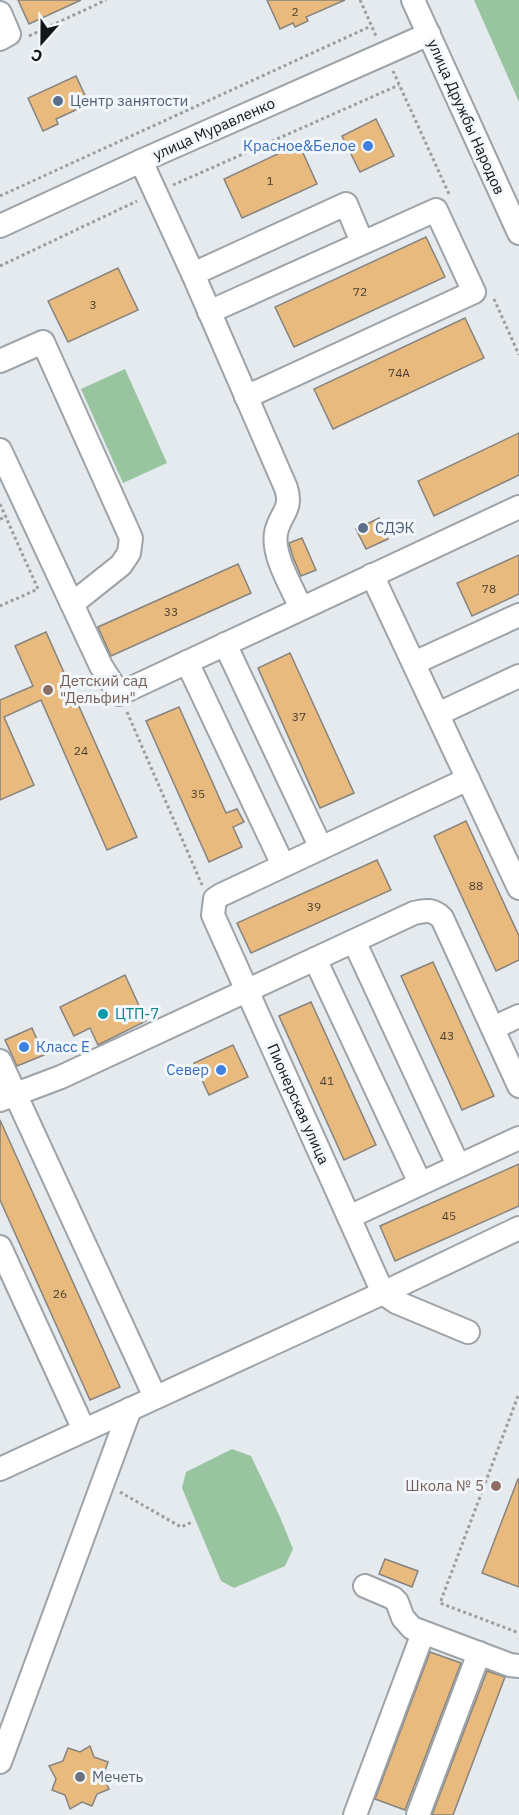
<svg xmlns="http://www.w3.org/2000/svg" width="519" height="1815" font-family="'IBM Plex Sans',sans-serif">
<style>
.green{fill:#98c4a0}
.building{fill:#e8ba7e;stroke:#87837f;stroke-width:1.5}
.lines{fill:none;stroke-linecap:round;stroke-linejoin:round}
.minor-casing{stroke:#9ea3a7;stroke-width:26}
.path{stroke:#9a9ea1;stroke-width:3;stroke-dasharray:3 3;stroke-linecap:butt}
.minor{stroke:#fff;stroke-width:22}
.service-dot{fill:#5c6f8a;stroke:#f2f7fc;stroke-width:2}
.shop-dot{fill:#3f7fe0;stroke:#f2f7fc;stroke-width:2}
.education-dot{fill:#8d6e63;stroke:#f2f7fc;stroke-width:2}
.culture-dot{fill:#0f9aa8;stroke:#f2f7fc;stroke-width:2}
.worship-dot{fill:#6b7280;stroke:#f2f7fc;stroke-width:2}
.labels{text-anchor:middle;stroke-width:6;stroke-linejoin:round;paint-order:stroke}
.number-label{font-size:12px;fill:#493e31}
.service-label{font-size:15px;fill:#4e5e75;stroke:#f2f7fc;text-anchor:start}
.street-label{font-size:15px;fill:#141517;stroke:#f2f7fc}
.shop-label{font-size:15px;fill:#366cbe;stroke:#f2f7fc;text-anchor:end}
.education-label{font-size:15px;fill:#785e54;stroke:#f2f7fc;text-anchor:start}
.culture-label{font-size:15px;fill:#0d838f;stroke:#f2f7fc;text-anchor:start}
.worship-label{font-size:15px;fill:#5b616d;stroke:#f2f7fc;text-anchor:start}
</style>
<rect width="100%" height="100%" fill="#e5eaee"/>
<g class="green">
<path d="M474,0H519V102Z"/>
<path d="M125,369L167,463L123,483L81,389Z"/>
<path d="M232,1449L251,1456L280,1517L293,1549L285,1566L234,1588L221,1581L182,1488L186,1472Z"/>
</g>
<g class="building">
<path d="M18,0H81L29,24Z"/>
<path d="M267,0H345L306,17L308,21L295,27L293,23L280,29Z"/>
<path d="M76,76L89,104L56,119L58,124L43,131L28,98Z"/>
<path d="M376,119L394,156L360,172L342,136Z"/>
<path d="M299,144L317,184L242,218L224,179Z"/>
<path d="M426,237L445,277L294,347L275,307Z"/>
<path d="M118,268L138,310L68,342L48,301Z"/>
<path d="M465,318L484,358L333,429L314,389Z"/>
<path d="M519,433V475L434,516L418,481Z"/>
<path d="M379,518L388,539L366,549L356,529Z"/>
<path d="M302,538L316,570L301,576L293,557L289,543Z"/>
<path d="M519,555V594L472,616L457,583Z"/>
<path d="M238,564L251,593L111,656L98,627Z"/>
<path d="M46,632L137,837L107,850L41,700L4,717L34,785L0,800V700L33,686L15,646Z"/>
<path d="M290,653L354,793L320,808L258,668Z"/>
<path d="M179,707L226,813L237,809L244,822L233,827L242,847L209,862L146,721Z"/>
<path d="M466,821L519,936V960L496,971L434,836Z"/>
<path d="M377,860L391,890L251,953L237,923Z"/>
<path d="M433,962L494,1096L462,1110L401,976Z"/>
<path d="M125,975L146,1021L98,1045L90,1028L74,1036L60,1007Z"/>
<path d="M311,1002L376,1145L344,1160L279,1016Z"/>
<path d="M32,1028L44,1055L17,1066L5,1040Z"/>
<path d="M233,1045L248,1077L209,1095L194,1063Z"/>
<path d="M0,1120L120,1387L90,1400L0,1200Z"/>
<path d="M519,1164V1206L395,1261L380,1226Z"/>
<path d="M518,1479H519V1587L482,1573Z"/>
<path d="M385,1559L418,1571L412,1587L379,1574Z"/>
<path d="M430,1652L461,1663L405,1810L375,1799Z"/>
<path d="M487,1671L505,1677L453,1815H432Z"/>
<path d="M90,1746L94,1757L108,1762L103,1776L109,1789L97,1794L92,1806L82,1802L70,1809L65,1795L52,1790L56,1779L49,1766L63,1761L68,1748L80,1752Z"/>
</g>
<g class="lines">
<g class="minor-casing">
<g id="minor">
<path d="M413,0L519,233"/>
<path d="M0,13L9,34L0,39"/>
<path d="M141,161L193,274L286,488C293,510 280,513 276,533C272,556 292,587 301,608"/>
<path d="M0,226L141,161L429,34"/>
<path d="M193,274L346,204L362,242"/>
<path d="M209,312L436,210L474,292L246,397"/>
<path d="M0,361L43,342L131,538L129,553L121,565L72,604"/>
<path d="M0,450L101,666L119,694L519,507"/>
<path d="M372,575L519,888"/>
<path d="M225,644L321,848"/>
<path d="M187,662L283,865"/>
<path d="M414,663L519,615"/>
<path d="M438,714L519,676"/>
<path d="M468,779L221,895L215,899L213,915L383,1293L396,1302L468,1332"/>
<path d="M354,941L458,1165"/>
<path d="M315,959L414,913C426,910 433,909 442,918L519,1086"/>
<path d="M493,1028L519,1016"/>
<path d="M0,1061L155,1397"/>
<path d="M0,1100L61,1077L315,959L420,1183"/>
<path d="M349,1217L519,1138"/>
<path d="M0,1247L84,1430"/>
<path d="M0,1469L383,1293L519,1228"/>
<path d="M365,1586L393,1598L397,1602L403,1618L412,1628L510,1665L519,1666"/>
<path d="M0,1762L130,1409"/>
<path d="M355,1815L423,1633"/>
<path d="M418,1815L479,1653"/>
</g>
</g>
<g class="path">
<path d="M360,0L376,36"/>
<path d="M29,36L106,0"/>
<path d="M393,71L449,194"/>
<path d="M173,185L399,85"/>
<path d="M0,196L371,26"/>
<path d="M0,266L137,201"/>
<path d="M494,299L519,355"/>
<path d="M0,504L38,589L0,606"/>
<path d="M0,519L6,517"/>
<path d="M127,712L202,885"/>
<path d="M518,1396L440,1603L519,1633"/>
<path d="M120,1492L181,1527L192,1522"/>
</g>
<use href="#minor" class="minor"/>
</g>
<g class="service-dot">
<circle cx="58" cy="101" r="6"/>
<circle cx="363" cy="528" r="6"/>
</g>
<g class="shop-dot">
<circle cx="368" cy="146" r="6"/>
<circle cx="24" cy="1047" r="6"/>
<circle cx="221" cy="1070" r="6"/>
</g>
<g class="education-dot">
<circle cx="48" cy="690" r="6"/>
<circle cx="496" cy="1486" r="6"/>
</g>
<circle class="culture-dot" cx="103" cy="1014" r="6"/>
<circle class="worship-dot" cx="80" cy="1777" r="6"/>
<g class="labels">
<g class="number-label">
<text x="295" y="16">2</text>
<text x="270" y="185">1</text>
<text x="360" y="296">72</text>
<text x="93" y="309">3</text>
<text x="399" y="377">74А</text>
<text x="489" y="593">78</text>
<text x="171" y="616">33</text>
<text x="299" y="721">37</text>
<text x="81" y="755">24</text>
<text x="198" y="798">35</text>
<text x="476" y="890">88</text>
<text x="314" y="911">39</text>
<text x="447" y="1040">43</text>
<text x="327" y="1085">41</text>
<text x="449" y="1220">45</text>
<text x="60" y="1298">26</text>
</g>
<g class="service-label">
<text x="70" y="106">Центр занятости</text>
<text x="375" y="533">СДЭК</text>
</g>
<g class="street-label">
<text transform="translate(466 117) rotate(66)" y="5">улица Дружбы Народов</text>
<text transform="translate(214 129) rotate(-24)" y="5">улица Муравленко</text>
<text transform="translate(298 1104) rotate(66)" y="5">Пионерская улица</text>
</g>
<g class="shop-label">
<text x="356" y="151">Красное&amp;Белое</text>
<text x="36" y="1052" text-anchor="start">Класс Е</text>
<text x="209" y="1075">Север</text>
</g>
<g class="education-label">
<text x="60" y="686">Детский сад<tspan x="60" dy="17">"Дельфин"</tspan></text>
<text x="484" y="1491" text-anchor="end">Школа № 5</text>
</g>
<g class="culture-label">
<text x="115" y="1019">ЦТП-7</text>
</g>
<g class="worship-label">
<text x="92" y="1782">Мечеть</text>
</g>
</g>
<g transform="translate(42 42) rotate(201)" stroke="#f2f7fc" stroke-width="4.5" paint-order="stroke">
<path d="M0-4.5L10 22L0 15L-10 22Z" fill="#141517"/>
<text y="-9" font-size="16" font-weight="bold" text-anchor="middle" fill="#141517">С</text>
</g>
</svg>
